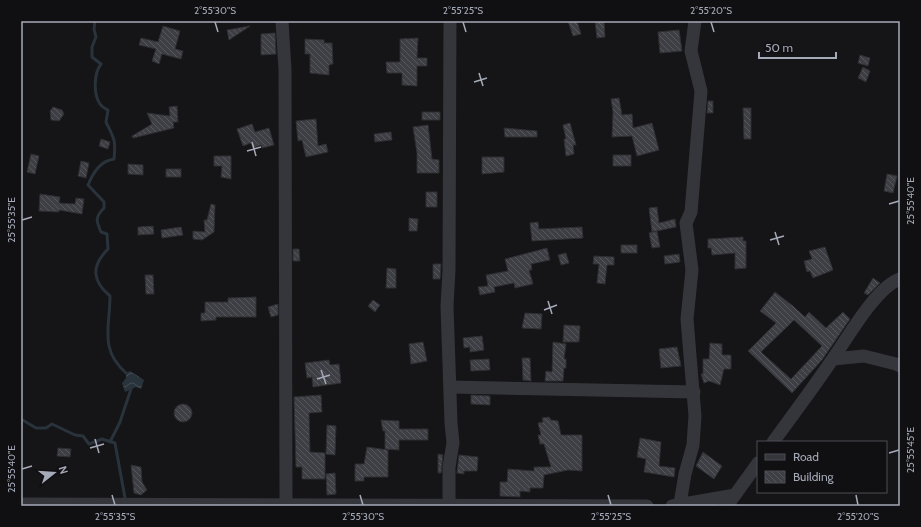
<svg xmlns="http://www.w3.org/2000/svg" width="921" height="527" font-family="Cabin,sans-serif">
<style>
.water{fill:url(#water-waves)}
.lines{fill:none;stroke-linecap:round;stroke-linejoin:round}
.stream{stroke:#29333c;stroke-width:3}
.building{fill:url(#building-back-hatch);stroke:#2e2e33;fill-rule:evenodd}
.minor{stroke:#35363c;stroke-width:13}
.ticks{fill:none;stroke:#a5aab8;stroke-width:1.5}
.neatline{fill:none;stroke:#a5aab8;stroke-width:1.5}
.ticks-label{font-size:10px;text-anchor:middle;fill:#a5aab8}
</style>
<defs>
<pattern id="water-waves" width="16" height="10" patternUnits="userSpaceOnUse"><rect width="16" height="10" fill="#29333c"/><path d="M0 5q4-4 8 0t8 0" fill="none" stroke="#454e56"/></pattern>
<pattern id="building-back-hatch" width="6" height="6" patternUnits="userSpaceOnUse"><rect width="6" height="6" fill="#3e3f44"/><path d="M-1 5l2 2M0 0l6 6M5-1l2 2" fill="none" stroke="#57585d"/></pattern>
</defs>
<rect width="100%" height="100%" fill="#151417"/>
<path class="water" d="M130,371L144,380L141,389L136,387L125,392L122,383L126,378V373Z"/>
<g class="lines">
<g class="stream">
<path d="M95,21L94,29L96,37L92,47V57L101,64C94,73 93,94 100,104C102,107 106,109 108,110L106,122C114,139 116,139 114,159C100,161 93,173 88,185L104,202V208C95,217 96,221 101,232L107,234L108,249C91,266 92,281 110,296C110,327 99,349 126,373"/>
<path d="M21,419L36,428H46L52,424L75,435L83,436L89,444L102,439L115,443L125,498"/>
<path d="M110,442L120,422L131,389"/>
</g>
</g>
<g class="building">
<path d="M568,21H577L581,34L573,36Z"/>
<path d="M595,21H604L605,37L597,38Z"/>
<path d="M163,26L180,31L175,49L183,51L181,59L162,54L159,64L152,61L156,49L139,45L141,38L158,42Z"/>
<path d="M250,26L229,40L227,30Z"/>
<path d="M679,30L682,51L660,53L658,32Z"/>
<path d="M275,33L276,54L261,55V34Z"/>
<path d="M418,38L417,58H427V66H417V86L402,85V73H387L386,62H400V39Z"/>
<path d="M305,39L324,40V43H332L333,64L329,65V75L310,73V54H305Z"/>
<path d="M860,55L870,58L868,66L858,63Z"/>
<path d="M863,67L870,71L866,82L858,78Z"/>
<path d="M619,98L622,115L632,114L633,128L652,123L659,150L637,156L632,136L612,137L613,112L611,99Z"/>
<path d="M708,101H713V113H707Z"/>
<path d="M177,106L178,122H173L174,128L133,138L132,136L152,124L147,113L170,116L169,107Z"/>
<path d="M53,107L62,110L64,114L59,121L51,120L50,111Z"/>
<path d="M743,108H751V139H744Z"/>
<rect x="422" y="112" width="18" height="8"/>
<path d="M316,119L318,146L326,144L328,152L306,157L302,140L298,141L296,121Z"/>
<path d="M570,123L576,145H573L574,154L566,156L564,139H566L563,125Z"/>
<path d="M252,124L255,132L269,128L274,145L262,148L261,145L253,148L251,143L243,146L237,129Z"/>
<path d="M428,125L432,159L439,160V173H417V153L413,127Z"/>
<path d="M504,128L537,131V137H505Z"/>
<path d="M391,132L392,140L375,142L374,134Z"/>
<path d="M101,139L110,142L108,149L99,146Z"/>
<path d="M31,154L39,156L35,174L27,172Z"/>
<rect x="613" y="155" width="18" height="11"/>
<path d="M214,156H231V179L221,177L222,166H214Z"/>
<path d="M482,157H504V172L482,174Z"/>
<path d="M81,161L89,163L86,178L78,176Z"/>
<path d="M128,164L143,165V175L128,174Z"/>
<rect x="166" y="169" width="15" height="8"/>
<path d="M887,174L897,176L893,193L884,191Z"/>
<rect x="426" y="192" width="11" height="15"/>
<path d="M40,194L60,197L59,203L75,204L76,198L84,199L82,214L59,210V212L39,211Z"/>
<path d="M211,204L215,205L214,232L202,240L193,239V231L205,232L204,220H207Z"/>
<path d="M657,207L659,223L675,219L676,227L652,232L649,208Z"/>
<path d="M409,218L418,219L417,231H409Z"/>
<path d="M538,222L539,229L582,227L583,238L532,241L530,223Z"/>
<path d="M153,226L154,234L138,235V227Z"/>
<path d="M181,227L183,235L162,238L161,230Z"/>
<path d="M657,231L660,247L652,248L649,233Z"/>
<path d="M743,237V241H746V268L735,269V253L712,255L711,248H708V239Z"/>
<rect x="621" y="245" width="16" height="8"/>
<path d="M825,247L833,270L813,278L810,271L807,272L804,261L812,259L809,251Z"/>
<path d="M547,248L550,260L531,264L532,270H529L533,284L515,288L514,283L494,287L495,292L480,295L478,287L488,286L486,275L508,271L505,259Z"/>
<path d="M293,249H299L300,261H293Z"/>
<path d="M566,253L569,263L561,265L558,255Z"/>
<path d="M679,254L680,262L665,264L664,256Z"/>
<path d="M594,256L614,257V265H607L605,284L597,283L599,264H593Z"/>
<path d="M433,264H441L440,279H433Z"/>
<path d="M387,268L396,269V288H386Z"/>
<path d="M145,275H153L154,294H146Z"/>
<path d="M873,278L880,283L868,295L864,293Z"/>
<path d="M775,292L793,306L805,317L809,312L826,328L843,312L850,319L822,360L792,393L748,351L776,323L760,311ZM794,320L822,346L791,379L761,352Z"/>
<path d="M256,297V317H216V320L201,321V313H205V302H228V298Z"/>
<path d="M373,300L380,305L375,312L368,306Z"/>
<path d="M278,304V315L271,317L268,307Z"/>
<path d="M525,313L542,314L541,329L522,328Z"/>
<path d="M564,325L580,326L579,342H563Z"/>
<path d="M482,336L484,350L470,352V347L464,348L463,338Z"/>
<path d="M423,342L427,361L411,364L409,344Z"/>
<path d="M553,342L566,344L564,359H566V368H564L563,381H545L546,371L552,372Z"/>
<path d="M710,343L722,344V355H731V369H724L720,385L709,381L704,383L701,374H703V359H709Z"/>
<path d="M677,347L681,366L661,368L659,349Z"/>
<path d="M522,358H530L531,381L523,380Z"/>
<path d="M489,359L490,370L471,371L470,360Z"/>
<path d="M329,360L330,365L339,364L341,383L313,387L312,377L307,378L305,363Z"/>
<path d="M321,395L322,412L309,413L310,452L325,453V479H302V467H296L294,397Z"/>
<path d="M471,395L490,396V405L471,404Z"/>
<circle cx="183" cy="413" r="9"/>
<path d="M549,417L551,420L558,421L561,435H582V471L568,470L544,475L543,488H530V492L520,491V497L500,496V482H507L508,469L534,471V467H551L544,444H540L538,435H541L538,423L543,422L542,418Z"/>
<path d="M381,420L399,421V429H428V440H399V450L385,449V431H383Z"/>
<path d="M327,425L336,426L335,455L326,454Z"/>
<path d="M640,438L661,442L659,466L675,468L674,477L644,472L646,459L637,457Z"/>
<path d="M367,447L388,450V477H364V481H355V464H364Z"/>
<path d="M58,448L71,449L70,457L57,456Z"/>
<path d="M703,452L722,466L714,479L696,466Z"/>
<path d="M438,454L443,455L441,473H438Z"/>
<path d="M459,455L478,457L477,471H464V474L457,473Z"/>
<path d="M131,465L141,467L142,482L147,490L141,495L134,493Z"/>
<path d="M335,473L336,494L327,495L326,474Z"/>
</g>
<g class="lines">
<g class="minor">
<path d="M282,21L285,70L286,504"/>
<path d="M833,359L864,356L896,364L900,366"/>
<path d="M450,387L694,392"/>
<path d="M773,442C793,415 813,388 832,360C847,339 876,287 900,279"/>
<path d="M21,504L647,506"/>
<path d="M680,504L685,474L693,445L695,416L687,319L692,270L686,223L691,212L701,91L691,51L695,21"/>
<path d="M449,505V467L453,443L451,423L447,306L449,270L450,21"/>
<path d="M672,506L735,495"/>
<path d="M727,506L758,463"/>
</g>
</g>
<path class="ticks" d="M215,22L218,32M463,22L466,32M711,22L714,32M479,73L483,86M474,82L487,78M252,142L256,156M247,151L261,147M889,204L899,201M22,220L32,217M775,232L779,245M770,240L784,236M548,301L552,314M544,310L557,305M321,370L326,384M317,379L330,375M95,439L99,453M90,448L104,444M889,453L899,450M22,469L32,466M112,495L115,505M360,495L363,505M608,495L611,505M856,495L858,505"/>
<rect width="921" height="527" fill="none" stroke="#100f12" stroke-width="44"/>
<rect x="757" y="441" width="130" height="52" fill="#100f12" stroke="#4c4d54"/>
<rect x="765" y="454" width="20" height="6" fill="#35363c" stroke="#4c4d54"/>
<text x="793" y="461" font-size="12" fill="#a5aab8">Road</text>
<rect x="765" y="471" width="20" height="12" fill="url(#building-back-hatch)" stroke="#4c4d54"/>
<text x="793" y="481" font-size="12" fill="#a5aab8">Building</text>
<g transform="translate(54 473) rotate(73)" stroke="#100f12" stroke-width="3" paint-order="stroke">
<path d="M0-3L7 15L0 10L-7 15Z" fill="#a5aab8"/>
<text y="-6" font-size="11" font-weight="bold" text-anchor="middle" fill="#a5aab8">N</text>
</g>
<path d="M759 52v6h77v-6" fill="none" stroke="#a5aab8" stroke-width="2"/>
<text x="765" y="52" font-size="12" fill="#a5aab8" stroke="#100f12" stroke-width="3" paint-order="stroke">50 m</text>
<rect x="22" y="22" width="877" height="483" class="neatline"/>
<g class="ticks-label">
<text x="215" y="14">2°55'30"S</text>
<text x="463" y="14">2°55'25"S</text>
<text x="711" y="14">2°55'20"S</text>
<text transform="translate(910 201) rotate(-90)" y="4">25°55'40"E</text>
<text transform="translate(11 220) rotate(-90)" y="4">25°55'35"E</text>
<text transform="translate(910 450) rotate(-90)" y="4">25°55'45"E</text>
<text transform="translate(11 469) rotate(-90)" y="4">25°55'40"E</text>
<text x="115" y="520">2°55'35"S</text>
<text x="363" y="520">2°55'30"S</text>
<text x="611" y="520">2°55'25"S</text>
<text x="858" y="520">2°55'20"S</text>
</g>
</svg>
